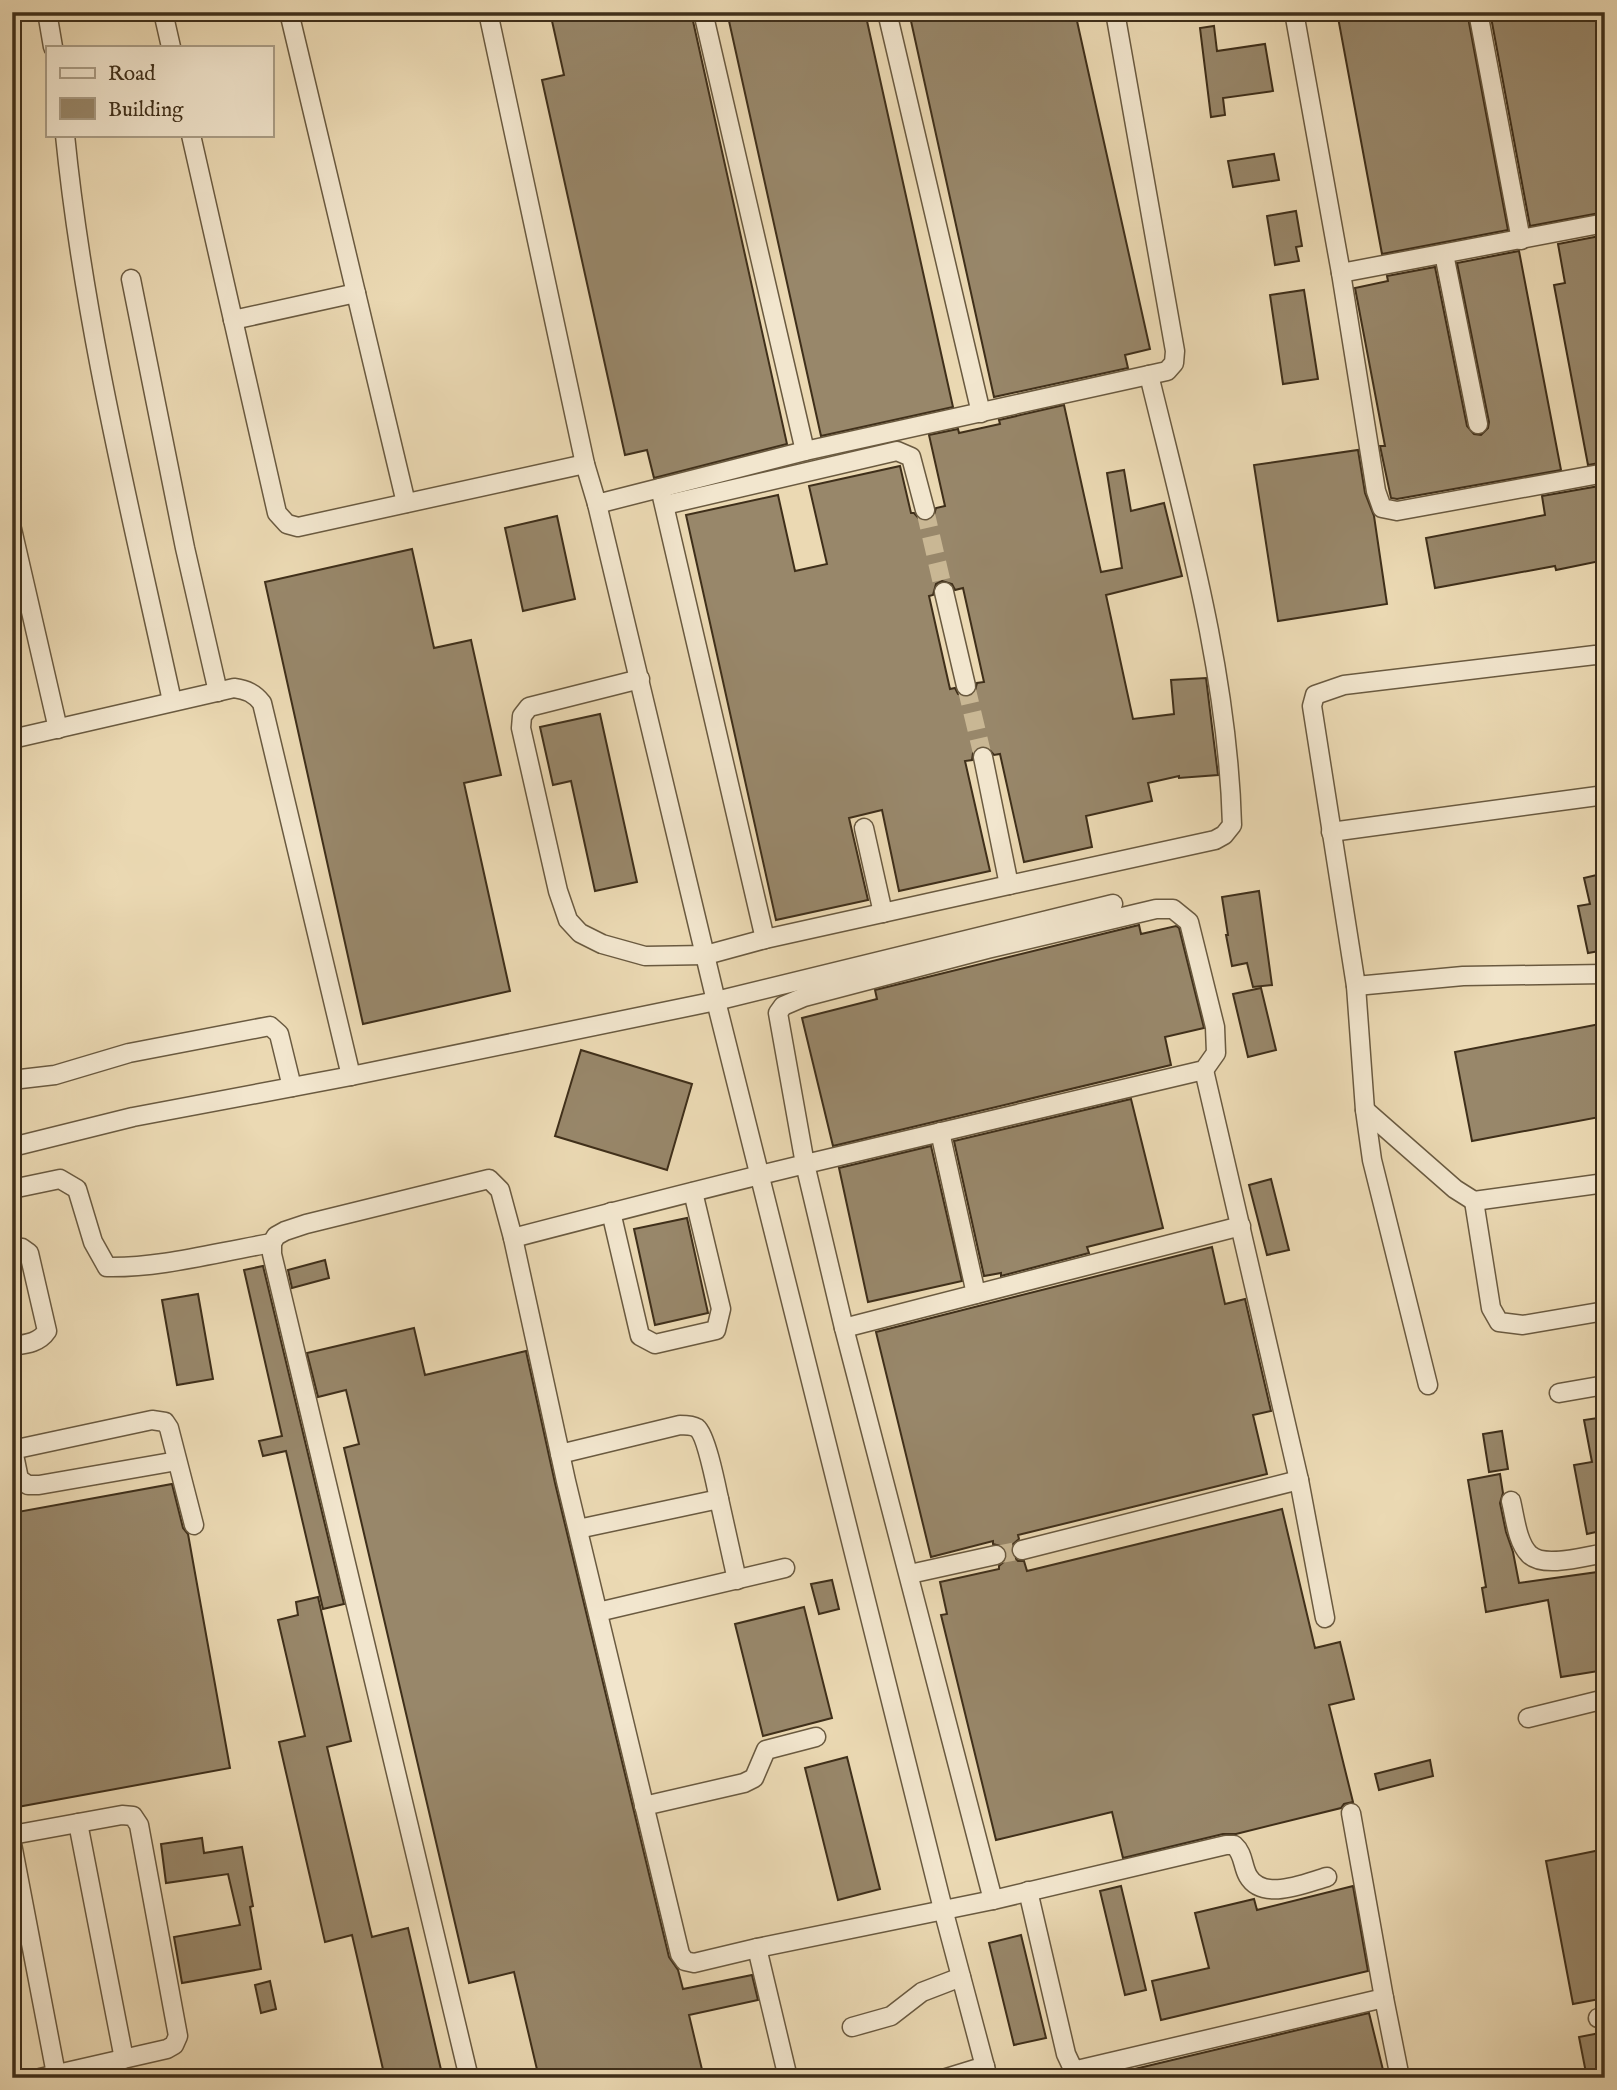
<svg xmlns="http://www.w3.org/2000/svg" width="1617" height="2090" font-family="'IM FELL English',serif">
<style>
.building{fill:#98876a;stroke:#3f2f1a;stroke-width:2;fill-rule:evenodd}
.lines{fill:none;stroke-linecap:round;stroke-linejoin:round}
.minor-tunnel{stroke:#c9b794;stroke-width:18;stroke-dasharray:18 9;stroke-linecap:butt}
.minor-casing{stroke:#6a5a40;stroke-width:21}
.minor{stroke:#f2e6ce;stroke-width:18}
</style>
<rect width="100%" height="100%" fill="#ebd9b3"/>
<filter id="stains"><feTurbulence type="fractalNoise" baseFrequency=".00286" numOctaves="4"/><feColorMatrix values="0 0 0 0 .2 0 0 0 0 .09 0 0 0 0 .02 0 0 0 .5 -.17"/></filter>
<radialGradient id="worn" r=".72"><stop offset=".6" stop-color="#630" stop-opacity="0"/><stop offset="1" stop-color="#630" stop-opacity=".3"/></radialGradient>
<g class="building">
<path d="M550,12H691L787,444L654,478L647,450L625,455L542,80L564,75Z"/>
<path d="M727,12H865L953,407L821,436Z"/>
<path d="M909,12H1075L1150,349L1125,355L1128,368L994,397Z"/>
<path d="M1337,12H1467L1508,230L1382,254Z"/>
<path d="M1490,12H1605V212L1530,226Z"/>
<path d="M1214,26L1217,51L1265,44L1273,91L1223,98L1225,115L1211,117L1200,28Z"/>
<path d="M1274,154L1279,180L1233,187L1228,161Z"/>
<path d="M1296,211L1302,246L1296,247L1299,261L1275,265L1267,216Z"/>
<path d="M1605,235V462L1588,465L1554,285L1565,283L1558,244Z"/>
<path d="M1519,251L1561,470L1397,499L1391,498L1380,446H1385L1355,288L1388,281L1387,276L1435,267L1467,426L1474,434L1481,435L1488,428L1489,422L1457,263Z"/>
<path d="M1304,290L1318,379L1283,384L1270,295Z"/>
<path d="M1064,405L1101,572L1122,568L1107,473L1124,470L1131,511L1164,503L1182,576L1106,595L1133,719L1174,714L1171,680L1206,678L1218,775L1179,778V776L1148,783L1152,801L1086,816L1092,847L1024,862L1000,754L994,755L987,747L980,746L973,753L972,760L965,761L990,871L899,891L882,810L849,818L868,900L776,920L686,515L778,495L795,571L827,564L809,486L900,466L911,513H914L921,521H929L933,518L936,508L945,506L929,435L958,429L959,433L1000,424L999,420ZM942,581L952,584L955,590L963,588L984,682L977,683L974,694L968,697L958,694L955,688L950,689L929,596L933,595L936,584Z"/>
<path d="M1358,450L1365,493L1374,516L1387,604L1278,621L1254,465Z"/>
<path d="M1605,485V560L1556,570L1555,566L1435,588L1426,538L1545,515L1542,496Z"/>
<path d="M557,516L575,599L523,611L505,528Z"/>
<path d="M412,549L434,648L471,640L501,775L464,783L510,991L363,1024L265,582Z"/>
<path d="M600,714L637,882L595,891L571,781L553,785L540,727Z"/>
<path d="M1605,873V950L1588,953L1578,906L1590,904L1584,878Z"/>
<path d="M1259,891L1272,985L1253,987L1247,963L1232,966L1226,935H1228L1222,897Z"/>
<path d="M1139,925L1141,934L1176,926L1179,928L1204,1028L1165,1037L1171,1065L833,1146L802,1018L877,999L875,990Z"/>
<path d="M1261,988L1276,1050L1248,1057L1233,994Z"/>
<path d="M1605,1023V1116L1472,1141L1455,1052Z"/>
<path d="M581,1050L692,1084L667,1170L555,1136Z"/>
<path d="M1131,1099L1163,1228L1087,1247L1089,1253L1001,1276V1273L984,1276L954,1141Z"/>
<path d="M931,1146L962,1281L868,1302L839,1168Z"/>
<path d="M1271,1179L1289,1250L1267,1255L1249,1185Z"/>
<path d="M687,1218L708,1313L655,1325L634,1229Z"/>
<path d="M1212,1247L1225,1304L1245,1299L1271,1411L1253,1415L1267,1474L1018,1535L1019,1539L1011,1546V1553L1018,1561H1024L1027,1571L1282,1509L1315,1648L1340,1642L1354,1699L1329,1705L1353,1802L1344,1804L1341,1808L1236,1834H1223L1123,1858L1112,1812L996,1840L941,1615L947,1614L940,1582L999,1569V1566L1007,1559V1552L1004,1547L993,1544V1541L931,1557L876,1332Z"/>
<path d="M325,1260L329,1278L292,1288L288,1270Z"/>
<path d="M263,1266L344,1604L323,1609L286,1451L263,1456L259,1441L282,1436L244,1270Z"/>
<path d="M198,1294L213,1379L177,1385L162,1300Z"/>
<path d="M414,1328L425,1375L526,1351L555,1483L669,1957L678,1970L683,1989L752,1975L758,2000L689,2015L704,2078H539L514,1972L469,1983L344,1448L359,1444L346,1390L318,1397L307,1353Z"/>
<path d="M1605,1417V1530L1587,1534L1574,1465L1592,1462L1584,1420Z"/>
<path d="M1502,1431L1508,1469L1489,1472L1483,1434Z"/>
<path d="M1500,1474L1503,1493L1500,1503L1506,1532L1513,1552L1519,1583L1605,1571V1670L1561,1677L1548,1600L1486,1612L1482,1588L1486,1587L1468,1480Z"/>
<path d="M172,1484L183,1528L188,1534L230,1768L12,1808V1513Z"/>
<path d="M832,1580L839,1609L819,1614L811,1584Z"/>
<path d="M318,1597L351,1741L327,1747L372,1937L408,1928L442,2074L426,2078H385L352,1935L325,1942L279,1742L305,1736L278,1620L298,1615L296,1602Z"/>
<path d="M804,1607L832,1718L763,1736L735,1624Z"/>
<path d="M847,1757L880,1889L838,1900L805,1768Z"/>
<path d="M1430,1760L1433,1776L1379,1790L1375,1774Z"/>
<path d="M202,1838L204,1853L242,1847L253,1906L250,1907L261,1969L182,1983L174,1937L240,1925L228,1874L166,1883L161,1844Z"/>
<path d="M1605,1849V1998L1573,2004L1546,1861Z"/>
<path d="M1121,1886L1146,1990L1125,1995L1100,1891Z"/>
<path d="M1353,1886L1368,1971L1161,2020L1152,1981L1209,1968L1195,1913L1254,1899L1257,1910Z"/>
<path d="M1021,1935L1046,2038L1014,2045L989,1943Z"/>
<path d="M270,1981L276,2009L261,2013L255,1985Z"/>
<path d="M1369,2013L1385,2078H1123L1122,2072Z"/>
<path d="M1605,2032V2078H1587L1579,2037Z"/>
</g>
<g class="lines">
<g class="minor-tunnel">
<path d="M925,510L944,592"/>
<path d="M966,686L983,757"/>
<path d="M996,1555L1022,1550"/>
</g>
<g class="minor-casing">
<g id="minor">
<path d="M47,12L53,47"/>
<path d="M163,12L171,47"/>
<path d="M289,12L406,503"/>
<path d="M488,12L585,464L597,504L805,451L1167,371L1174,363L1175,351L1115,12"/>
<path d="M703,12L805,451"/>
<path d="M887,12L981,413"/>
<path d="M1294,12L1341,273L1376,491L1382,508L1397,511L1605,473"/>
<path d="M1478,12L1521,240"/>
<path d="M65,135C84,326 131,513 172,701"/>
<path d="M191,135L277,513L287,524L298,527L585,464"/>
<path d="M1444,254L1478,424"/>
<path d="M1341,273L1605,223"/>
<path d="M131,279L185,548L218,692"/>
<path d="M233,320L356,293"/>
<path d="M660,488L765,939"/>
<path d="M597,504L716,1001L943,1909L988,2078"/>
<path d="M665,505L897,451L911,457L925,510"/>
<path d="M12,529L58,729"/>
<path d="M944,592L966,686"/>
<path d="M1605,657L1595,655L1344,685L1315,695L1312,706L1356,986L1463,976L1605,974"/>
<path d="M640,679L529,707L522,716L521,728L558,891L568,920L580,933L602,944L645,956L706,955L765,939L1009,885L983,757"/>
<path d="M12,739L234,688C247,690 254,693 262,703L351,1076"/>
<path d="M864,828L883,913"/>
<path d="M1331,832L1605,795"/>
<path d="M1009,885L1215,840L1224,835L1232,825C1228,673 1185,523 1149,375"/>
<path d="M1356,986L1365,1110L1372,1160L1428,1385"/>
<path d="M1204,1070L1299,1480L1325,1618"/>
<path d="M12,1080L55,1075L129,1053L270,1026L279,1034L292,1087"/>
<path d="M1365,1110L1455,1189L1474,1201L1605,1183"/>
<path d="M940,1132L976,1294"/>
<path d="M12,1147L133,1117L351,1076L716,1001L1113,904"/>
<path d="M12,1189L60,1179L77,1189L93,1242L107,1267C163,1268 217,1252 272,1243"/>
<path d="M1474,1201L1491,1308L1499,1322L1523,1325L1605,1311"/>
<path d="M611,1212L640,1336L655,1344L716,1330L721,1309L693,1192"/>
<path d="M513,1238L566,1481L680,1954L685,1961L694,1963L757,1948L993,1900L1226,1845H1234C1244,1854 1242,1865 1248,1876C1263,1902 1305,1883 1327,1877"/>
<path d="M12,1247L22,1248L29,1253L47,1331C39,1343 26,1344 12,1346"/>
<path d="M844,1328L1241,1226"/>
<path d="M1559,1393L1605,1385"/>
<path d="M12,1450L152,1420L165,1422L169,1428L194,1525"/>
<path d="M13,1450L19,1479L28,1485H39L177,1461"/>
<path d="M560,1454L680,1425C686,1425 692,1425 697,1428C706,1435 716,1485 719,1499L578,1529"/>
<path d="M719,1499L737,1580"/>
<path d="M1511,1501C1515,1517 1517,1542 1529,1554C1543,1569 1586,1556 1605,1553"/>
<path d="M1022,1550L1299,1480"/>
<path d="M910,1574L996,1555"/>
<path d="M598,1612L785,1568"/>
<path d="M1528,1718L1605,1699"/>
<path d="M644,1806L744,1783L754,1778L766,1750L816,1737"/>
<path d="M1351,1813L1384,1998"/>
<path d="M78,1823L124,2059"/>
<path d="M12,1835L122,1815L133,1816L139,1825L178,2036L174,2045L167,2049L40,2078"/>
<path d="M12,1844L56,2074"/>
<path d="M1028,1891L1066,2054L1073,2069L1077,2070L1384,1998L1400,2078"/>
<path d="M757,1948L788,2078"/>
<path d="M1598,2018L1605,2016"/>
<path d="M852,2027L891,2016L922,1992L961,1977"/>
<path d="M469,2078L272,1254V1243L276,1236L285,1231L306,1224L489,1179L500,1190L513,1238C613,1212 713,1186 814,1162L1204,1070L1216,1053L1215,1027L1189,922L1173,909H1156L987,949L804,997L783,1006L778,1013L805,1164L844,1328L993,1900"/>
<path d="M946,2078L985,2066"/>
</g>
</g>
<use href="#minor" class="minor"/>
</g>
<rect width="1617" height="2090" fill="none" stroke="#ebd9b3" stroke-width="42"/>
<rect x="14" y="14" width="1589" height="2062" fill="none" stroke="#3f2f1a" stroke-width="3.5"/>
<rect x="21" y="21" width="1575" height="2048" fill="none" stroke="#3f2f1a" stroke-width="2"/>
<rect x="46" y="46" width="228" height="91" fill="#f2e6ce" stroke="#aa9d86" stroke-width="2"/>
<rect x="60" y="68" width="35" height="10" fill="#f2e6ce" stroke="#aa9d86" stroke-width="2"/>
<text x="108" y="80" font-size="21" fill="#3f2f1a">Road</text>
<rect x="60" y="98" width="35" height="21" fill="#98876a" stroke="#aa9d86" stroke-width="2"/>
<text x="108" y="116" font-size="21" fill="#3f2f1a">Building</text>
<rect width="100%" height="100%" filter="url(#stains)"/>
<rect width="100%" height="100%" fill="url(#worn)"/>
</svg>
